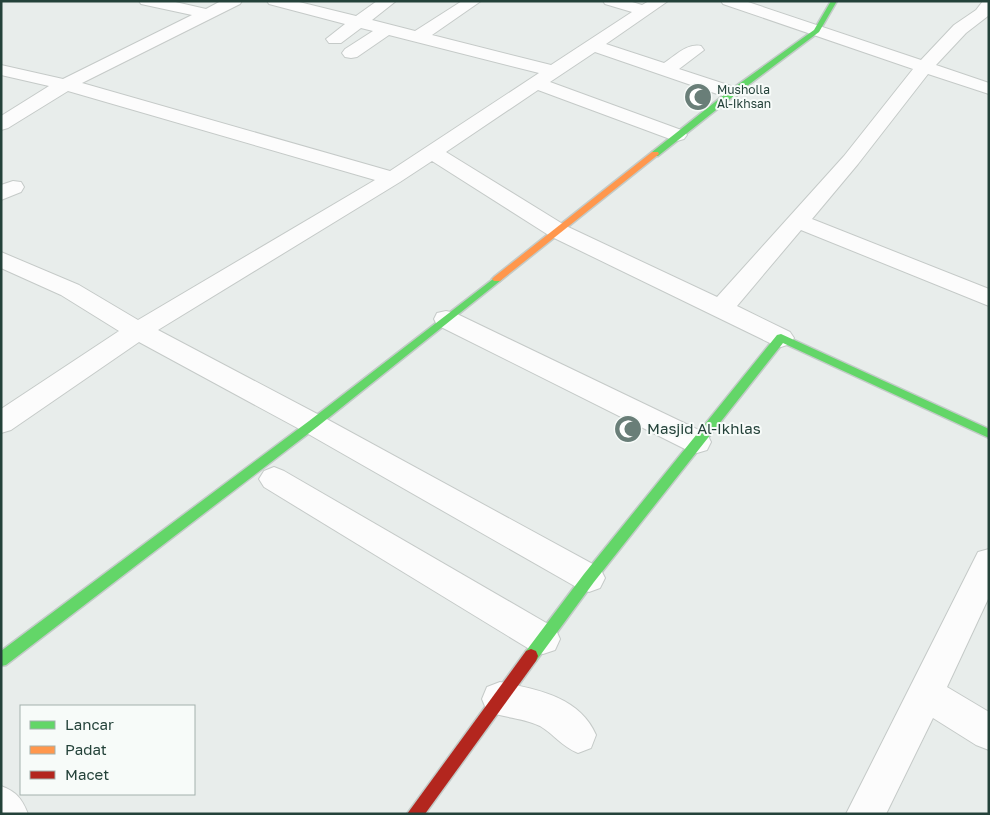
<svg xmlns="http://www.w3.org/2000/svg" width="990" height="815" font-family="'Golos Text',sans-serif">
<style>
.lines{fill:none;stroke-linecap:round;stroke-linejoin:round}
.street-casing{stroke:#c5cac8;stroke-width:2}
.fast-casing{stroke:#c3cbc8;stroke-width:3}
.slow-casing{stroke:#c3cbc8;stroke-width:3}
.jam-casing{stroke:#c3cbc8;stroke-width:3}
.street{fill:#fcfcfc;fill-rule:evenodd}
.fast{fill:#63d668;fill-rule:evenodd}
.slow{fill:#ff974d;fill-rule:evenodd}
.jam{fill:#b3261e;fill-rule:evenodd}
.labels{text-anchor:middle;stroke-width:4;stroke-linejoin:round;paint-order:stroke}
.far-poi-label{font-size:12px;fill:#24423a;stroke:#f7fbf9;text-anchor:start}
.poi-label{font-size:15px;fill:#24423a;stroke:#f7fbf9;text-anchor:start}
</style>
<rect width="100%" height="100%" fill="#e8edeb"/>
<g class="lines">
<g class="street-casing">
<g id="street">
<path d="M139,1H171L206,9L221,1H242L240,4L82,83L390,171L539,73L389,35L357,57L351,58L345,57L342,53L345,49L373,31L361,28L341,43H329L326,39L345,24L269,4L267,1H295L356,16L377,1H396L372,20L415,31L462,1H481L432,35L551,65L632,12L605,4L603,1H629L642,5L649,1H668L606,44L664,63C675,56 687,43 701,46L704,50L679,69L737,88L739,92L737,96L730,98L723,96L595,52L550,82L684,131L687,135L684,139L677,141L670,139L538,90L446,152L566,226L717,297L844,156L913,69L723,4L721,1H745L921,60L954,25L976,10L983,1H989L988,16L966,33L936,65L989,83V94L928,74L858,164L812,219L989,289V306L801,230L737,306L790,332L794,338L790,344L781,347L772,344L550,236L432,161L400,182L158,330L323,417L600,568L605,578L600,588L589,592L578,588L303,431L139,342L11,430L1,433V409L119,331L61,295L1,268V252L79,285L138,320L375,180L68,91L8,128L1,130V116L49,86L1,75V65L63,79L192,15L141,4Z"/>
<path d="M13,181L21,182L24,187L21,192L1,200V185Z"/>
<path d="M446,311L455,313L707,434L711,442L707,450L697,453L687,450L437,325L434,319L437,313Z"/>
<path d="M274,467L284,471L555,628L560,639L555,650L543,654L531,650L264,487L259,479L264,471Z"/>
<path d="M989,549V597L947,687L989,712V750L976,745L933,718L886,814H846L978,552Z"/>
<path d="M500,682C536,689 580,697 596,735L591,748L578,753C561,746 555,735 540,726C524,718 504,718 487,711L482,699L487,687Z"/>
<path d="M1,786C17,792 22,799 28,814H1Z"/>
</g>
</g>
<g class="fast-casing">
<g id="fast">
<path d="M831,1H837L819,32L735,95L658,156H652V152L729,91L814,30Z"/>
<path d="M497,276L500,277L502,279L500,281L317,427L6,665L1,666V651L309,421Z"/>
<path d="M781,334L989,429V438L783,343L594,582L536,661L531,663L526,661L524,656L526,651L584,574L777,335Z"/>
</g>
</g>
<g class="slow-casing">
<path id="slow" d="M652,152H658L659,154L500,281H494L492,279L494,277Z"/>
</g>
<g class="jam-casing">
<path id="jam" d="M531,649L536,651L538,656L536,661L425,814H407L526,651Z"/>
</g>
<use href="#street" class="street"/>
<use href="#fast" class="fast"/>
<use href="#slow" class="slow"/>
<use href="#jam" class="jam"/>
</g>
<defs>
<g id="mosque-disc" transform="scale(1.4375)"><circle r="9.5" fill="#697e78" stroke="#f7fbf9"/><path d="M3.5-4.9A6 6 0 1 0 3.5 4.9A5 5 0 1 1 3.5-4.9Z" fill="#fff"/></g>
</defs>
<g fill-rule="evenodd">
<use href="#mosque-disc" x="698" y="97"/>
<use href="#mosque-disc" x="628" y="429"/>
</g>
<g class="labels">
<g class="far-poi-label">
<text x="717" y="94">Musholla<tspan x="717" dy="14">Al-Ikhsan</tspan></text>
</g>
<g class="poi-label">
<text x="647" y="434">Masjid Al-Ikhlas</text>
</g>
</g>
<rect width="990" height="815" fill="none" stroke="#24423a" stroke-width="5"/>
<rect x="20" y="705" width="175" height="90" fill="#f7fbf9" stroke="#a3b1ad"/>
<rect x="30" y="721" width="25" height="8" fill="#63d668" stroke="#a3b1ad"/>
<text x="65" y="730" font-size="15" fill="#24423a">Lancar</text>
<rect x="30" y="746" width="25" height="8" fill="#ff974d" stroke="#a3b1ad"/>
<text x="65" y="755" font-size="15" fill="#24423a">Padat</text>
<rect x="30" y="771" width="25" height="8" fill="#b3261e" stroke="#a3b1ad"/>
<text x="65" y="780" font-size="15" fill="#24423a">Macet</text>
</svg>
